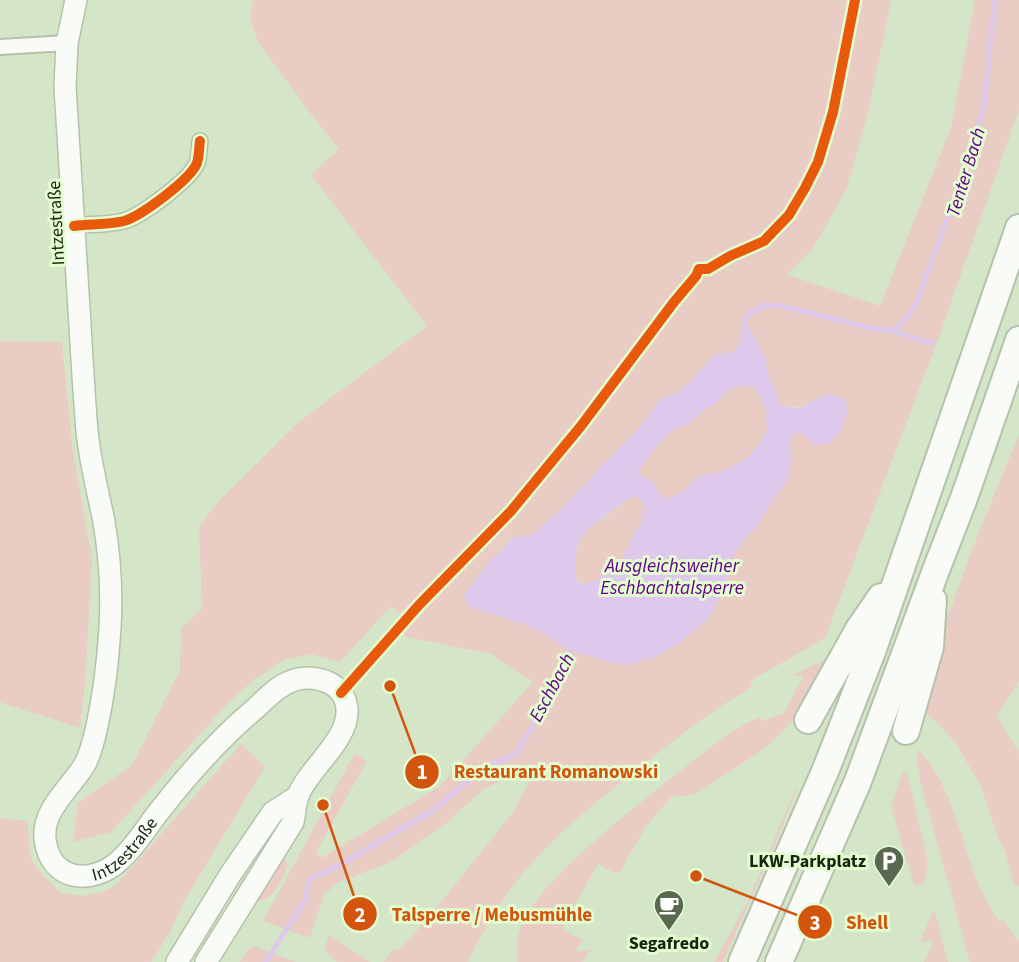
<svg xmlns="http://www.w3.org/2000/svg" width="1019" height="962" font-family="'Source Sans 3',sans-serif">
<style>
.green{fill:#e9ccc3;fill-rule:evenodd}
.water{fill:#dec9ec;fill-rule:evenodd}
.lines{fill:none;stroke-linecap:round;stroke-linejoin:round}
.stream{stroke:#dec9ec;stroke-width:5}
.minor-casing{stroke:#b5c2ab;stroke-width:18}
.secondary-casing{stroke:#b5c2ab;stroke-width:24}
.motorway-casing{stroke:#b5c2ab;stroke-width:30}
.minor{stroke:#f9fbf7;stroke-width:14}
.secondary{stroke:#f9fbf7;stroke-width:21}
.motorway{stroke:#f9fbf7;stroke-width:26}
.cycleway-casing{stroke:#e3fdd1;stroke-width:15}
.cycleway{stroke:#e8590c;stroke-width:10}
.labels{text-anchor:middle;stroke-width:6;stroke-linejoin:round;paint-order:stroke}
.street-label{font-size:18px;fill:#18240f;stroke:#e3fdd1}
.poi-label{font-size:18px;font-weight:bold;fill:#18240f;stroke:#e3fdd1;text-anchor:end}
.water-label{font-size:19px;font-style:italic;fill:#620287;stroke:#e3fdd1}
.leader{fill:none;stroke:#d3540c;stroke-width:2.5}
.callout-dot{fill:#d3540c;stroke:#e3fdd1;stroke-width:2.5}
.mark-label{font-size:21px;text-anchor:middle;font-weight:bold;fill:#fff}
.callout-label{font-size:19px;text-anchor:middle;font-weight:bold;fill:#d3540c;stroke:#e3fdd1;stroke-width:6;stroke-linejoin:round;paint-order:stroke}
</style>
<rect width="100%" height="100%" fill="#d4e5c8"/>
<g class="green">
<path d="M253,0H891L868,113L847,188L814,247L787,275L880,306L951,127L975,0H1019V110L940,334L825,638L752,680L750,688C712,710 679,737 645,763C610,791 574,819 543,851C511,883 487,922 468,962H384L394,948L399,951L438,906L514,811L534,773L529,768L482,790L449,821L391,862L339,882L324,894L310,938L263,921L355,753L367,761L316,852L322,858L440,786L533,682L491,654L406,637L403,630L404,617L391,606L340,662L312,654L284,660L255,679L230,701L111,832L73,842L78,803L132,765L180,670L181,628L202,608L199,526L218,502L300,421L427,326L311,175L339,149L307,109L259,43L250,21ZM749,328L766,360L767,370L780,405C799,410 806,406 823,395L810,440L802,434L796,433L792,435L790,441L791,459L788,479L778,492L758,525L744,539L734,554L725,587L709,617L677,645L653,658L625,665L609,662L569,650L555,642L543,633L523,624L483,611L468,607L464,595L486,566L511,538L532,536L562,508L645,421L659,400L677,393L695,377L714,355C739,353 737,349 749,328Z"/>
<path d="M0,341L62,342L73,452L92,559L85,683L80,728L0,702Z"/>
<path d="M740,385L755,388L766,411L767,430L759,445L749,457L723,471L699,476L679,494L665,500L637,473L656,447L672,430L689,424L704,410L714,405L727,391Z"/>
<path d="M1019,434V680L997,716L1019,753V886L1014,885L1005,851L998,838L981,786L957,745L940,725L926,713L923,699L946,622L973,547Z"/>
<path d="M634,496L640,499L645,504L641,523L634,534L619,565L598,579L585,584L577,581C574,564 574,542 588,529C592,525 597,522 602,519C612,511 622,503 634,496Z"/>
<path d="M829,658L803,710L779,735L761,751L694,795L671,797L646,826L620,872L615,873L598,864L562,928L582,940L576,952L591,949L583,962H518C515,946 517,930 526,916C544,886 572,861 598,838C629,811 661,786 693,761C714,745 735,727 760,717L762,721L784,713L804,675L791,676Z"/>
<path d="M241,744L265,767L184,901L170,932L151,962H0V818L27,821L31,859L44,877L61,893L83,896L103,892L116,885Z"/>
<path d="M916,749C947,772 962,842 976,878C982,893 991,908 999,922L1003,920L1019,942V962H970L920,781Z"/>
<path d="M905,771L907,772L928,863L925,882L917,886L914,884L891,807L902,773Z"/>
<path d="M796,788L797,789L778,837L724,960L723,962H714L748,901Z"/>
<path d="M285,859L288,865C280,881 275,903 254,900L272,871Z"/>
<path d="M934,909L948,962H924L934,940L920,942Z"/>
<path d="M329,935L370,962H337L324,950Z"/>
<path d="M254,946L296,962H240L248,949Z"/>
</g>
<path class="water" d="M741,327H749L766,360L767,370L780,405C785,406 791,409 797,408C819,405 818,385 845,400L848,410L840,431L834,439L826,444L814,445L802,434L796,433L792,435L790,442L791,459L788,479L778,492L758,525L744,539L734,554L725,587L709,617L677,645L653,658L625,665L609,662L569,650L555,642L543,633L523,624L483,611L468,607L464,595L486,566L512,538L532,535L562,508L645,421L659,400L677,393L695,377L714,355C736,353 742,351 741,327ZM740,385L755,388L766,411L767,430L759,445L749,457L723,471L699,476L679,494L665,499L658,493L655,484L637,473L656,447L672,430L689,424L704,410L714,405L727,391ZM634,496L640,499L645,504L641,523L634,534L619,565L598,579L585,584L577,582C573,564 574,542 588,529C593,524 600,520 606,515C615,508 623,502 634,496Z"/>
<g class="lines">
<g class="stream">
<path d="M894,331L907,318L916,304L950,211L964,187L968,161L984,107L995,0"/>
<path d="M746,332L745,318L753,311L765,305L781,306L874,329L894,331L926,342H933"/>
<path d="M266,962L305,900L310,879L345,862L432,811L483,768L516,754L532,727L547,690L572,646"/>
</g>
<g class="minor-casing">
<g id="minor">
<path d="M0,47L67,43"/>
<path d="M74,226C90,224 108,225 124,221C141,216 190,180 197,163C199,157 199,148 200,141"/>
</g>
</g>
<g class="secondary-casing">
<g id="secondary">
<path id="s1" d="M76,0L67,43L65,87C70,166 75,246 80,325C82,360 84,396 87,431C90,462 98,492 104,522C110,557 112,593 110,628C108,661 104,694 97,726C94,739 91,753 85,764C71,788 42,809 45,839C50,881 91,886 119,861C136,846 147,826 161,809C189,773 220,738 256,708C265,699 275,689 287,683C299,677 313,677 325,681C338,686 347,697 347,711C348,741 308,769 298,796C295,804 295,814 293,822L206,962"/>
<path d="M177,962L230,875L273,812L298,796"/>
</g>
</g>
<g class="motorway-casing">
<g id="motorway">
<path d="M808,720L859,629L881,597"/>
<path d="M906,731L930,647L933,600"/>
<path d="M742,962L826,769L873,649L1019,228"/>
<path d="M779,962L858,781L936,570L964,498L1019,340"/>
</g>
</g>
<use href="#minor" class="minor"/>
<use href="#secondary" class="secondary"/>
<use href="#motorway" class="motorway"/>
<g class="cycleway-casing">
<g id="cycleway">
<path d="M74,226C90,224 108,225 124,221C141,216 190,180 197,163C199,157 199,148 200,141"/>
<path d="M341,693L419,605L511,511L581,426L674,302L696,276L699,269H708L730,256L764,241L789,215L805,188L818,162L833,112L855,0"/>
</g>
</g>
<use href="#cycleway" class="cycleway"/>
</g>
<defs>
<g id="parking-pin" transform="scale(1.575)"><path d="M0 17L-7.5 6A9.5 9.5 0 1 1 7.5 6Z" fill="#5a6850" stroke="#e3fdd1"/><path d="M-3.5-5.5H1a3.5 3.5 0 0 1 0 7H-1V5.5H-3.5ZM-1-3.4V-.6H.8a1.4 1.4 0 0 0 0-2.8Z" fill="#fff"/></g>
<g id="cafe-pin" transform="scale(1.575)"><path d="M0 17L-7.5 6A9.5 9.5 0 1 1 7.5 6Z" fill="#5a6850" stroke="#e3fdd1"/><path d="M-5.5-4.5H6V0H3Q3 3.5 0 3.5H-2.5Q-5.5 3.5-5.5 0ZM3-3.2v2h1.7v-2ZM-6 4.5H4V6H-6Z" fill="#fff"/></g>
</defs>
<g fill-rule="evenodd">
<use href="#parking-pin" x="889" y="861"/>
<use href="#cafe-pin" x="669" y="905"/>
</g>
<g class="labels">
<g class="street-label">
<text transform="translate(56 223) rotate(-93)" y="6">Intzestraße</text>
<text dy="6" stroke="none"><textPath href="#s1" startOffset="968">Intzestraße</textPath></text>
</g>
<g class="poi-label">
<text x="866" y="867">LKW-Parkplatz</text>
<text x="669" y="949" text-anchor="middle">Segafredo</text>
</g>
<g class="water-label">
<text transform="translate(965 172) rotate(-73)" y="7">Tenter Bach</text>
<text x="672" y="572">Ausgleichsweiher<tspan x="672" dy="22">Eschbachtalsperre</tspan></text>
<text transform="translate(551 687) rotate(-62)" y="7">Eschbach</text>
</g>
</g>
<path class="leader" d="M390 686L422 772M323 805L360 914M696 876L815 922"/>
<g class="callout-dot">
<circle cx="390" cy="686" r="7"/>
<circle cx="323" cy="805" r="7"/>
<circle cx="696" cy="876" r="7"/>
<circle cx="422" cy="772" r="18"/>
<circle cx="360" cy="914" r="18"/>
<circle cx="815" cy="922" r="18"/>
</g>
<g class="mark-label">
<text x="422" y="779">1</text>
<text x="360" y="922">2</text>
<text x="815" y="930">3</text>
</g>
<g class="callout-label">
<text x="556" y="778">Restaurant Romanowski</text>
<text x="492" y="921">Talsperre / Mebusmühle</text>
<text x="867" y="929">Shell</text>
</g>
</svg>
